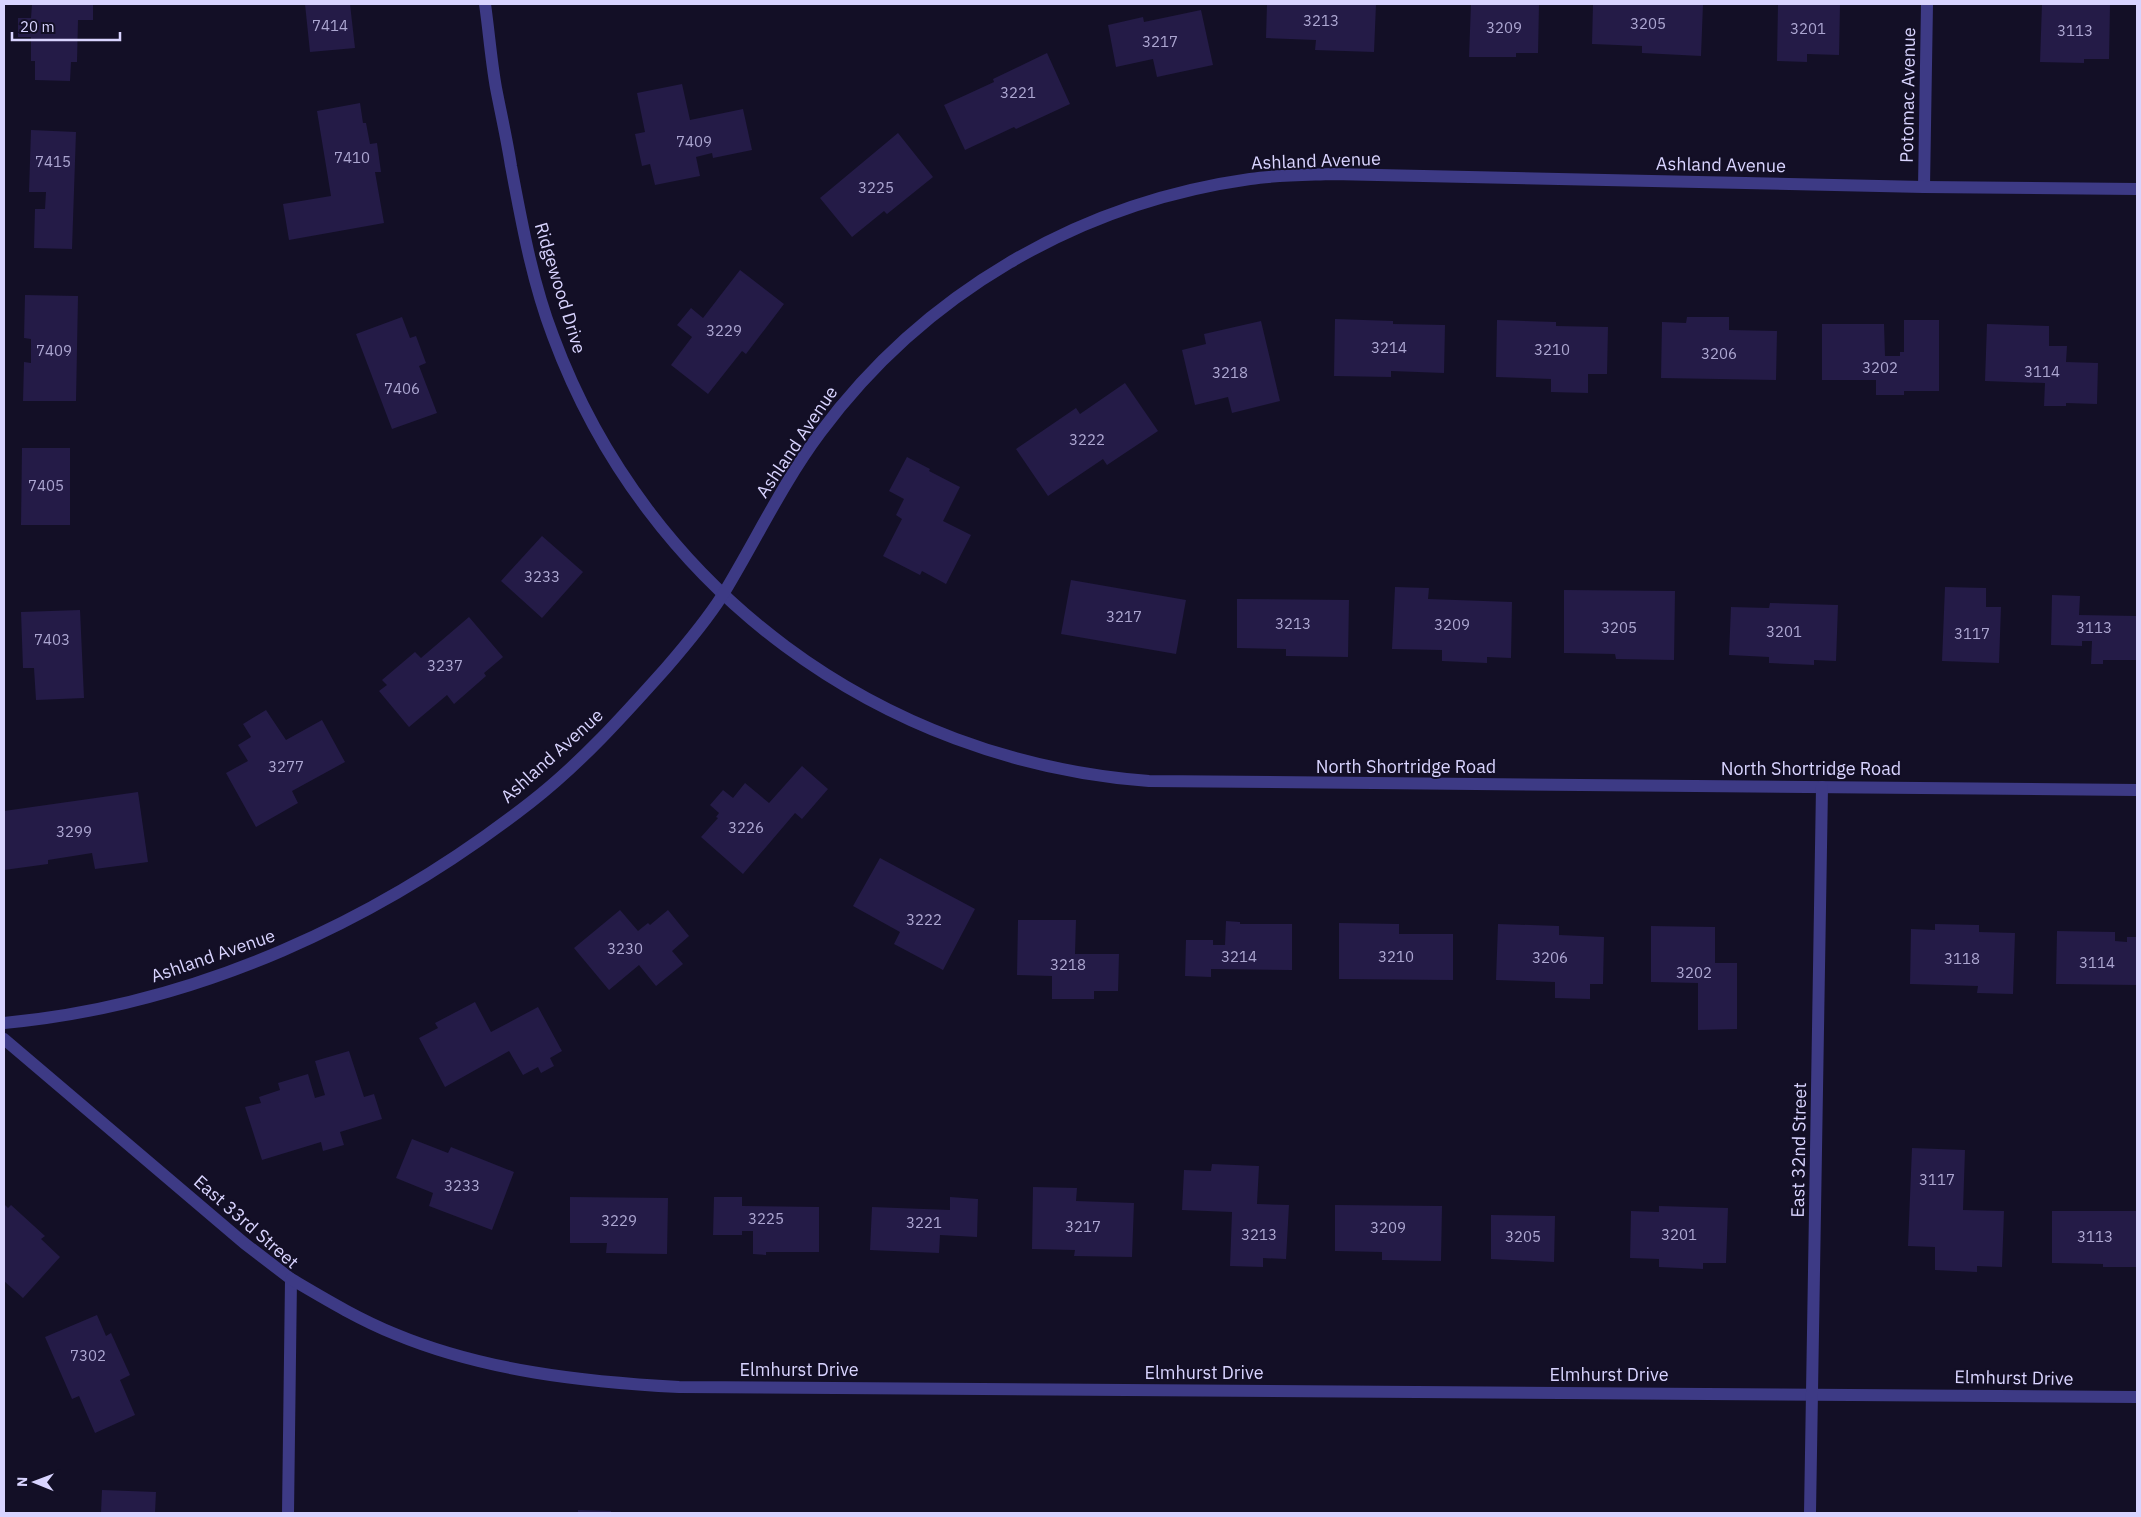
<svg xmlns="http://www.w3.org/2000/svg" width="2141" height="1517" font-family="'IBM Plex Sans',sans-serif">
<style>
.building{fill:#241b47}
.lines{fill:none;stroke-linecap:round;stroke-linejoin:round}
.street{stroke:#3d3a85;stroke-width:12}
.labels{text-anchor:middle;stroke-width:4;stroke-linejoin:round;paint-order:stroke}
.number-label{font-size:15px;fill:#aca6d1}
.street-label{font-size:18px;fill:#d9d4ff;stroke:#130f26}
</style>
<rect width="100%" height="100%" fill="#130f26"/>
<g class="building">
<path d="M32,4H93V20H78L77,62H71L70,81L35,80V61H31V37H18V18H31Z"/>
<path d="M305,4H350L355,48L310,52Z"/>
<path d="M1267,4H1376L1374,52L1315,50L1316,40L1266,38Z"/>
<path d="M1471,4H1539L1538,53H1516V57H1469Z"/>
<path d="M1593,4H1703L1701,56L1642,53V46L1592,44Z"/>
<path d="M1778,4H1840L1839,55L1807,54V62L1777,61Z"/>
<path d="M2042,4H2110L2109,59H2084V63L2040,62Z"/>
<path d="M1201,10L1213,65L1157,77L1153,59L1116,67L1108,25L1143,17L1144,22Z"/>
<path d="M1047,53L1070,104L1016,129L1014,127L965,150L944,105L994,82L993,79Z"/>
<path d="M682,84L690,120L743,109L752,150L713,158L712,153L696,157L700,176L655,185L650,164L642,166L635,134L645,132L637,93Z"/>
<path d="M360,103L363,123H366L370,144L377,143L381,172H375L384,223L289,240L283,204L331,196L317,111Z"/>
<path d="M31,130L76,132L72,249L34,248L35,209H45L46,192H29Z"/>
<path d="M898,133L933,177L887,214L884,211L852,237L820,198Z"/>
<path d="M740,270L784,304L746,354L742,351L708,394L671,365L692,337L677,325L691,308L703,318Z"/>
<path d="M25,295L78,296L76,401H23L24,362L31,363V339L24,338Z"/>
<path d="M402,317L410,338L416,336L426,363L419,366L437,413L392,429L356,334Z"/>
<path d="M1687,317H1729V330L1777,331L1776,380L1661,378L1662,322L1686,323Z"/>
<path d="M1335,319L1393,321V324L1445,325L1444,373L1391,371V377L1334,376Z"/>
<path d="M1497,320L1556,322V326L1608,327L1607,374H1588V393L1551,392V379L1496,377Z"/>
<path d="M1904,320H1939V391H1904V395H1876V380H1822V324H1884L1885,356H1900V352H1904Z"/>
<path d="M1261,321L1280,401L1232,413L1228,397L1195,405L1182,350L1206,344L1204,334Z"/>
<path d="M1987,324L2049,326V346H2067L2066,362L2098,363L2097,404L2066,403V406H2044L2045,383L1985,381Z"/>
<path d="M1125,383L1158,431L1107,465L1103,459L1048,496L1016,449L1076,408L1080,414Z"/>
<path d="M22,448H70V525H21Z"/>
<path d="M907,457L930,469L929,471L960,487L943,521L971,535L946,584L922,571L920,575L883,556L902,519L896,515L904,499L889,491Z"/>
<path d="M542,536L583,572L542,618L501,581Z"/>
<path d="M1071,580L1186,600L1176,654L1061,634Z"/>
<path d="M1395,587L1429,588L1428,599L1512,602L1511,658L1487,657V663L1442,661V650L1392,649Z"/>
<path d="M1945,587L1986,588V607H2001L1999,663L1942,661Z"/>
<path d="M1564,590L1675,591L1674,660L1616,659L1615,654L1564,653Z"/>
<path d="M2052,595L2080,596L2079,615L2137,616V660H2103V664H2091L2092,641H2082V646L2051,645Z"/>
<path d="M1237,599L1349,600L1348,657L1286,656V649L1237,648Z"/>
<path d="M1770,603L1838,605L1836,661L1814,660V665L1769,663V657L1729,655L1731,607L1769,608Z"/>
<path d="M80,610L84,698L36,700L34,668H23L21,612Z"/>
<path d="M469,617L503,657L484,673L486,676L454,704L447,695L409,727L379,691L387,685L382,680L415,652L421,658Z"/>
<path d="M266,710L286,740L322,720L345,762L292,791L298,803L256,827L226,773L248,761L238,745L251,737L243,724Z"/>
<path d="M802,766L828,789L802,819L795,813L743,874L701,837L718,818L716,817L719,813L710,805L723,790L733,798L745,783L769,803Z"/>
<path d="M138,792L148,862L95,869L92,853L48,860V864L4,870V811Z"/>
<path d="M880,858L975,909L943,970L894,944L900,932L853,906Z"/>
<path d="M620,910L638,931L648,923L650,925L668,910L689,936L672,951L683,964L656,986L639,965L609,990L574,948Z"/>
<path d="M1018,920H1076L1075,954H1119L1118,991H1094V999H1052V976L1017,975Z"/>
<path d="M1226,921L1240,922V924H1292V970L1211,969V977L1185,976L1186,940H1213V945H1225Z"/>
<path d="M1339,923L1399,924V934H1453V980L1339,979Z"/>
<path d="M1498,924L1559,926V935L1604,937L1603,984H1590V999L1555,998V982L1496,980Z"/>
<path d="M1935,924L1979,925V932L2015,933L2013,994L1977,993L1978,986L1910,984L1911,929L1935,930Z"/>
<path d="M1651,926L1715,927V963H1737V1029L1698,1030V983L1651,982Z"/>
<path d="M2057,931L2115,932V941L2127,942V937H2137V985L2056,984Z"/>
<path d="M475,1002L491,1032L538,1007L562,1051L550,1058L554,1066L541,1073L538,1067L523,1075L509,1051L445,1087L419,1038L438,1028L435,1023Z"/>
<path d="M349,1051L364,1097L374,1094L382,1119L340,1132L344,1145L323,1151L321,1142L262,1160L245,1107L261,1103L259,1097L280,1090L278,1083L308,1074L315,1098L325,1095L315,1061Z"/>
<path d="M412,1139L448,1153L451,1147L514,1172L492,1230L429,1206L433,1193L396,1178Z"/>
<path d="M1912,1148L1965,1150L1963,1210L2004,1211L2002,1267L1977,1266V1272L1935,1270V1247L1908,1246Z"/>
<path d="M1212,1164L1259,1166L1257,1204L1289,1205L1286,1259L1263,1258V1267L1230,1266L1232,1212L1182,1210L1184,1170L1211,1171Z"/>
<path d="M1033,1187L1077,1188L1076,1201L1134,1203L1132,1257L1074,1256L1075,1250L1032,1249Z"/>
<path d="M570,1197L668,1198L667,1254L606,1253L607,1243H570Z"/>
<path d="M714,1197H742V1206L819,1207V1252H766V1255L753,1254V1231H742V1235H713Z"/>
<path d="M950,1197L978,1199L977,1237L940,1235L939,1253L870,1250L872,1207L950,1210Z"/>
<path d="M4,1204L8,1208L11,1205L45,1236L41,1239L60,1257L23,1298L4,1281Z"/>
<path d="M1335,1205L1442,1206L1441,1261L1382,1260V1252L1335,1251Z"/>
<path d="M1659,1206L1728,1208L1726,1263H1703V1269L1659,1267V1259L1630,1258L1631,1211L1659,1212Z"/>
<path d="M2052,1211H2137V1267H2103V1264L2052,1263Z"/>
<path d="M1491,1215L1555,1216L1554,1262L1491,1259Z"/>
<path d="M97,1315L106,1336L111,1333L130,1375L120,1380L135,1415L95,1433L79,1396L72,1399L45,1337Z"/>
<path d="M102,1490L156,1492L155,1513H101Z"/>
<path d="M578,1510L611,1511V1513H578Z"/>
</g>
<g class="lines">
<g class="street">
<path d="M485,4C489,32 491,60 496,88C501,114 507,140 511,166C522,224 532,281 553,336C647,590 880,761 1149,781L2137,790"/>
<path d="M1924,187L1927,4"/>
<path d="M4,1023C197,1005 379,921 531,802C581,763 624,715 666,668C685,646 706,621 722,596C755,542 782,484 820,433C923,294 1078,203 1250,179C1277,175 1305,175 1332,174L1924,187L2137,189"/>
<path d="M4,1039L244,1243L291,1279L288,1513"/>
<path d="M291,1279C325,1299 358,1319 395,1334C484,1371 584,1382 679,1387L2137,1397"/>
<path d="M1810,1513L1822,787"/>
</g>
</g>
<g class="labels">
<g class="number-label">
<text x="1321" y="26">3213</text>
<text x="1648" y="29">3205</text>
<text x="330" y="31">7414</text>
<text x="1504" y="33">3209</text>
<text x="1808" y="34">3201</text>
<text x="2075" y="36">3113</text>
<text x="1160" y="47">3217</text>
<text x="1018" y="98">3221</text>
<text x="694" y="147">7409</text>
<text x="352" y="163">7410</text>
<text x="53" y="167">7415</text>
<text x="876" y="193">3225</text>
<text x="724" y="336">3229</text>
<text x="1389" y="353">3214</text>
<text x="1552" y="355">3210</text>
<text x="54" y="356">7409</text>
<text x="1719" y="359">3206</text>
<text x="1880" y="373">3202</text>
<text x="2042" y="377">3114</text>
<text x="1230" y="378">3218</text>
<text x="402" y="394">7406</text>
<text x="1087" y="445">3222</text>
<text x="46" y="491">7405</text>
<text x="542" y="582">3233</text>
<text x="1124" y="622">3217</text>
<text x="1293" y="629">3213</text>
<text x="1452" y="630">3209</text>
<text x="1619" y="633">3205</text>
<text x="2094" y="633">3113</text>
<text x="1784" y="637">3201</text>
<text x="1972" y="639">3117</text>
<text x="52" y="645">7403</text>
<text x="445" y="671">3237</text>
<text x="286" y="772">3277</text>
<text x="746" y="833">3226</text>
<text x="74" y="837">3299</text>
<text x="924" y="925">3222</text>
<text x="625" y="954">3230</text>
<text x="1239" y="962">3214</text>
<text x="1396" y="962">3210</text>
<text x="1550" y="963">3206</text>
<text x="1962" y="964">3118</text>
<text x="2097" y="968">3114</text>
<text x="1068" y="970">3218</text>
<text x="1694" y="978">3202</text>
<text x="1937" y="1185">3117</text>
<text x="462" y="1191">3233</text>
<text x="766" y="1224">3225</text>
<text x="619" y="1226">3229</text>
<text x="924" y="1228">3221</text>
<text x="1083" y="1232">3217</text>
<text x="1388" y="1233">3209</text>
<text x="1259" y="1240">3213</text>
<text x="1679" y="1240">3201</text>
<text x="1523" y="1242">3205</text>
<text x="2095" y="1242">3113</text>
<text x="88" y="1361">7302</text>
</g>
<g class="street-label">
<text transform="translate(1908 95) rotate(-89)" y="6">Potomac Avenue</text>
<text transform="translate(1316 161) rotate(-2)" y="6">Ashland Avenue</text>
<text transform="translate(1721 165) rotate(1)" y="6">Ashland Avenue</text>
<text transform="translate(560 288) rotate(73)" y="6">Ridgewood Drive</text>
<text transform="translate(797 442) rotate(-56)" y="6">Ashland Avenue</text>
<text transform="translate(552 756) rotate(-42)" y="6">Ashland Avenue</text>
<text x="1406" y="773">North Shortridge Road</text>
<text x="1811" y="775">North Shortridge Road</text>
<text transform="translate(213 956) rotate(-19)" y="6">Ashland Avenue</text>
<text transform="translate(1799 1150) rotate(-89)" y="6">East 32nd Street</text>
<text transform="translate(246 1222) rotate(41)" y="6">East 33rd Street</text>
<text x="799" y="1376">Elmhurst Drive</text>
<text x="1204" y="1379">Elmhurst Drive</text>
<text x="1609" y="1381">Elmhurst Drive</text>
<text transform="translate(2014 1378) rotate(1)" y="6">Elmhurst Drive</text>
</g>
</g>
<rect width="2141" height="1517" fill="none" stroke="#d9d4ff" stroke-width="10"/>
<g transform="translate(35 1482) rotate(271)" stroke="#130f26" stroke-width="4" paint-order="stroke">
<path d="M0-4L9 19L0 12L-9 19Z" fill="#d9d4ff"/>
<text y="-8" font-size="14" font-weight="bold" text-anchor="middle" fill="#d9d4ff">N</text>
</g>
<path d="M12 32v8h108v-8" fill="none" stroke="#d9d4ff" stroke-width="2.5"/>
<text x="20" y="32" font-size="15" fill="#d9d4ff" stroke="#130f26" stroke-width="4" paint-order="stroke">20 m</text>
</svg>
